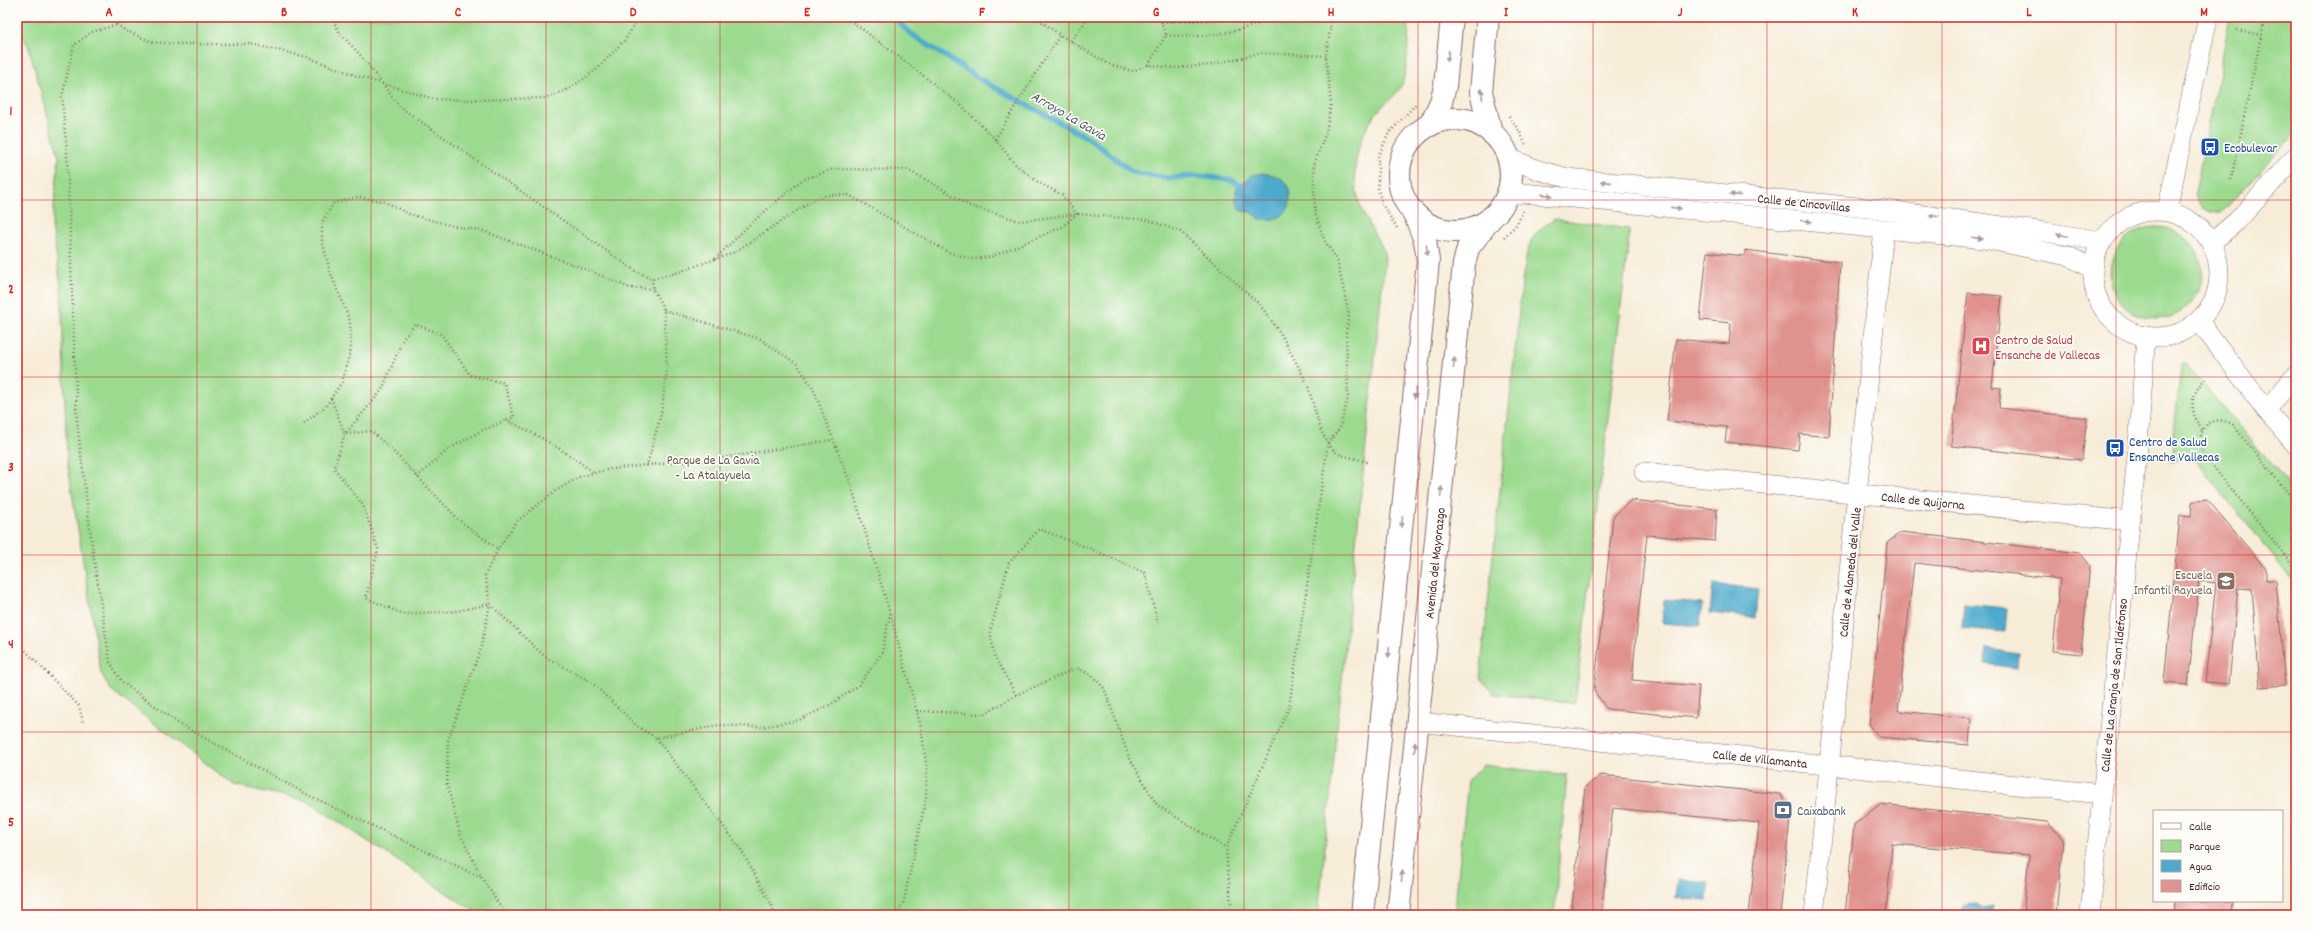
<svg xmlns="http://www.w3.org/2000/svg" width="2313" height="932" font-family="Dekko,sans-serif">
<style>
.green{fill:#9bda8f;stroke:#727c5d}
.water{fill:#4eaacc;stroke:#4c647c}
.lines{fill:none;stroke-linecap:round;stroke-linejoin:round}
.stream{stroke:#4eaacc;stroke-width:5.5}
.building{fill:#e0928e}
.street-casing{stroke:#876768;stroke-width:20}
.primary-casing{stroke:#876768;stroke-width:24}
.path{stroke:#876768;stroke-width:2.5;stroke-dasharray:1 3;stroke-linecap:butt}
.street{stroke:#fff;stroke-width:19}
.primary{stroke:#fff;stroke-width:22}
.oneway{fill:#ae9aa0}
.grid{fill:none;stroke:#d62828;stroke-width:1;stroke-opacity:0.55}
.labels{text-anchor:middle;stroke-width:3.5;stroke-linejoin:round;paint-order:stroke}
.transit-label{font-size:13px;fill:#164399;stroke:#fdfcf7;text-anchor:start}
.street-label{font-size:13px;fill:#4a1f2b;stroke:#fdfcf7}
.health-label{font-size:13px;fill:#be3a42;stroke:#fdfcf7;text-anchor:start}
.park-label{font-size:13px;fill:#625749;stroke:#fdfcf7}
.education-label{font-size:13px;fill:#785e54;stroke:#fdfcf7;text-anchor:end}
.service-label{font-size:13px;fill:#4e5e75;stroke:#fdfcf7;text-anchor:start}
.water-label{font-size:14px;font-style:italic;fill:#4c576b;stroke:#fdfcf7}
.neatline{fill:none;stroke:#d62828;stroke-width:1.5}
.grid-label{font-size:13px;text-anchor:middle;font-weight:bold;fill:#d62828}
</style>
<rect width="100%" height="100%" fill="#fdfcf7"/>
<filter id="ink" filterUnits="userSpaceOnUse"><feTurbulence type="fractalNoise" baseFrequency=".025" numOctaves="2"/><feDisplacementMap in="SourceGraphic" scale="8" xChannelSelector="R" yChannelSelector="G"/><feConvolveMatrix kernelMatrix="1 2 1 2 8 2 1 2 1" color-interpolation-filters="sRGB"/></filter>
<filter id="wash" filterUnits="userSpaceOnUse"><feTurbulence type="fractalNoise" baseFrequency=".012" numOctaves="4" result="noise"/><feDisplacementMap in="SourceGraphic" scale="16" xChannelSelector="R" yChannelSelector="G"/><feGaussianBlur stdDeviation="0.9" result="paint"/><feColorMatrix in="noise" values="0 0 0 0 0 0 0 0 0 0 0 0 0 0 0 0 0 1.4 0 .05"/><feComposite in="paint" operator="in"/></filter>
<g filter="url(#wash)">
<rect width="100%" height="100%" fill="#f7ecd8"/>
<g class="green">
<path d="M17,17H1410C1408,33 1408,71 1402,84C1397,96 1386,101 1378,111C1363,129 1354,155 1355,179C1356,197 1362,214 1371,228C1377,239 1383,245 1385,258L1318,915H480L307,801L234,785L111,690L101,673L67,461L61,286L52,226L59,157L28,45L17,27Z"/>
<path d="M2230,17H2296V133L2221,213C2206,213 2198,208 2195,193Z"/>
<path d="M1554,219L1630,229L1575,703L1494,694L1480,678L1523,275C1529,245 1527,237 1554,219Z"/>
<circle cx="2156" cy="273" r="46"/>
<path d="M2184,362L2296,492V585L2192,456L2171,462L2181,365Z"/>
<path d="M1483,765L1567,775L1554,915H1454L1468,780Z"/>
</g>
<g class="water">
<path d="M1261,173C1269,174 1279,175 1284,181C1289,186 1290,192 1290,198C1290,216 1277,221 1260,219L1252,212L1241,211L1236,200V189L1253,175Z"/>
<path d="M1713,584L1758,589L1755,618L1710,613Z"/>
<path d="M1664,600L1702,603L1700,626L1662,623Z"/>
<path d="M1964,604L2007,608L2005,632L1962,628Z"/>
<path d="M1986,649L2018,653L2017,668L1985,664Z"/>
<path d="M1678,880L1709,883L1707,901L1676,898Z"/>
<path d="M1974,904L1982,909L1993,907L1992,915L1962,913L1963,906Z"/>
</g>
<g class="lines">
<path class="stream" d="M893,17L910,33L983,81L1092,140L1132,172L1167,178L1199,176L1231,180L1247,189"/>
</g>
<g id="blocks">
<g class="building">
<path d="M1745,250L1840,262L1829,437L1800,434L1798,450L1725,442L1727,427L1667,421L1676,339L1729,344L1731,323L1700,320L1707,252L1745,256Z"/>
<path d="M1968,293L2002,296L1992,387L2001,388L1999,408L2087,418L2082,460L1951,446Z"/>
<path d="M2207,499L2266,569V580H2276L2285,685L2260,687L2252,589L2238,588L2229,684L2205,682L2216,583L2199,581L2188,685L2164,683L2180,515L2191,516L2192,502Z"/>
<path d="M1631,500L1717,509L1715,541L1647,535L1639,607L1632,680L1699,686L1696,718L1607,709L1594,691L1613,517Z"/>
<path d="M1901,532L2080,553L2090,565L2081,654L2053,651L2060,579L1914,563L1898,711L1971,718L1969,745L1879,737L1869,724L1887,543Z"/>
<path d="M1601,775L1780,794L1791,809L1780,915H1749L1759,823L1613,808L1601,915H1571L1585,787Z"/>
<path d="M1880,804L2047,822L2063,839L2056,915H2023L2029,855L1892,844L1886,915H1845L1854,825Z"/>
<path d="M2175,901H2233L2232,915H2174Z"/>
</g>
</g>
</g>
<g filter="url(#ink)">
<use href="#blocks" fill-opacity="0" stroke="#876768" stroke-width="1"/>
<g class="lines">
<g class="street-casing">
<g id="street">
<path d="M1509,158L1538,170L1567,178L1887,210L2046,232L2101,241"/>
<path d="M1508,195L1523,193L1984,239L2068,256L2092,268"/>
<circle cx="2156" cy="274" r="63"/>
<path d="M2167,211L2208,17"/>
<path d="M2211,243L2237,221L2296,156"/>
<path d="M2199,321L2266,410L2296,445"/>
<path d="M2266,410L2296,375"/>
<path d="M1644,472L2130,521"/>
<path d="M1418,722L2102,794"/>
<path d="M1814,915L1884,229"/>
<path d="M2090,915L2138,446L2146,336"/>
</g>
</g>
<g class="primary-casing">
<g id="primary">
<path d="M1488,17L1481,92L1491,132"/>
<circle cx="1455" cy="175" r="56"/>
<path d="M1430,125L1441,102L1445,86L1452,17"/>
<path d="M1362,915L1428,261L1425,240L1414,213"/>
<path d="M1398,915L1464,264L1468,248L1491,218"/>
</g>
</g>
<g class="path">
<path d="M107,17L126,31L152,42L179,44H251L307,57L357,76L434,99L470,100L546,98L569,89L595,71L625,40L639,17"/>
<path d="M331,17L340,33L361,56L400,107L634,270L652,279L676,273L735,252L810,202L827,195H849L948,252L971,259L991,257L1062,227L1077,214L1062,195L1036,181L1014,163L995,139L963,107L911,66L846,17"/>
<path d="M1035,17L1060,35L1110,65L1132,71L1148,65L1176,68L1209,65L1261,53L1326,56"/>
<path d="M1162,22L1212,20L1223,17"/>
<path d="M116,25L92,32L74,45L62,97L67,154L77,422L93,553L110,662L122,682L181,725L308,795L482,878"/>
<path d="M2237,30L2261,35"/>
<path d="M1166,35C1205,39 1240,32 1277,17"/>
<path d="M1071,41L1089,17"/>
<path d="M1148,65L1166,35L1159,17"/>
<path d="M1509,116L1520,132L1526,146"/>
<path d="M995,139L1060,35"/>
<path d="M2231,180L2265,17"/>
<path d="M1397,228L1382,204L1378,189V157L1389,133L1417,103"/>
<path d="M1504,237L1517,224L1523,211"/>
<path d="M715,259L750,224L802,180L833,169L907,170L927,180L970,206L1020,221L1077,214L1148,220L1181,232L1259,304L1281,334L1307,383L1321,431L1328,443L1334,451L1341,455L1368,462"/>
<path d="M664,310L760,339L797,364L813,388L851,485L890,613L921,727L927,769L926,798L904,900L897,915"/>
<path d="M331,398L345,434"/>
<path d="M506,420C538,435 566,451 594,473"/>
<path d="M304,423L326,406L342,382L351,349L350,321L330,272L322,240V222L334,203L357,197L383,201L409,214L449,225L483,231L588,270L630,288L653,289"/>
<path d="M2202,430C2190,411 2188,398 2205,379"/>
<path d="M346,434L371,431L390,448L460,521L498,549"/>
<path d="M647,465L710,460L832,440"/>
<path d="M417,477L449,449L481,431L514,417L504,383L470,375L441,334L415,324L403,339L382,390L345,434L334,468L363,505L378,549L366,598L403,614L457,611L490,604L544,656L591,682L637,726L656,738L719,725L762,727L799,720L830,705L859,685L882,653L890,613"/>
<path d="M2296,503L2233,425C2211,411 2193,432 2203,454L2296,569"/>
<path d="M17,642L79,706L83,722"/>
<path d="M1016,695L995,657L990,632L1009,563L1039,529L1096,551L1145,573L1158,623"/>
<path d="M917,711L985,714L1016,695L1077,668L1091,675L1104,688L1129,757L1157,805L1226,848"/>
<path d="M656,738L740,848L770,902L775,915"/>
<path d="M506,915L482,878L460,834L447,784L448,741L481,648L490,604L485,575L498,549L516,522L554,492L579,477L610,469L647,465L661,414L667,369L664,310L653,289L652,279"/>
<path d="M1232,915L1226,848L1289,707L1328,443L1340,428L1348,397L1346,333L1349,315L1337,260L1325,241L1315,213L1314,190V165L1326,132L1331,104L1326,56L1332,17"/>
</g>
<use href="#street" class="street"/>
<use href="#primary" class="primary"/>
</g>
<defs><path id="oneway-solid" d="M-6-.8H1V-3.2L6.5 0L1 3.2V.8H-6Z"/></defs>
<g class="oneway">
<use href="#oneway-solid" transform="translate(1448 56) rotate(96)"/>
<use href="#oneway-solid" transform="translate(1482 94) rotate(-95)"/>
<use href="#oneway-solid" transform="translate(1606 182) rotate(-174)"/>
<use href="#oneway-solid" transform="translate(1547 195) rotate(6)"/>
<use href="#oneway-solid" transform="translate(1735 195) rotate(-174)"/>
<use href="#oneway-solid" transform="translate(1676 208) rotate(6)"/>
<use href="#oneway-solid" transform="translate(1934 216) rotate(-173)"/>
<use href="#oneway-solid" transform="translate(1806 221) rotate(6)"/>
<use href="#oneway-solid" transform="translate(2062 235) rotate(-168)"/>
<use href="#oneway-solid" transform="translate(1977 238) rotate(7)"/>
<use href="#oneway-solid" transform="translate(1427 250) rotate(82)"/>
<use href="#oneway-solid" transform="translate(1454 363) rotate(-84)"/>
<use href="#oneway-solid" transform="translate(1415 393) rotate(96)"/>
<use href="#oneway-solid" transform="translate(1441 492) rotate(-84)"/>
<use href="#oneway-solid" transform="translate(1402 522) rotate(96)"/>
<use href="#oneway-solid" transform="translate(1389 652) rotate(96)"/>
<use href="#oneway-solid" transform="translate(1415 747) rotate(-83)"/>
<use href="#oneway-solid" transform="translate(1402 876) rotate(-84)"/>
</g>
</g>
<path class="grid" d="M197,17V915M371,17V915M546,17V915M720,17V915M895,17V915M1069,17V915M1244,17V915M1418,17V915M1593,17V915M1767,17V915M1942,17V915M2116,17V915M17,200H2296M17,377H2296M17,555H2296M17,732H2296"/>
<defs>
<g id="bus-square" transform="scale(1)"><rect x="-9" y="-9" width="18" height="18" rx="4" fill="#1a4fb4" stroke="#fdfcf7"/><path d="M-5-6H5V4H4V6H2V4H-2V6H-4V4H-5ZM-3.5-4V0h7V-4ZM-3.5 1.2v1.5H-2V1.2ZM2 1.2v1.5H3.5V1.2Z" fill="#fff"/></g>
<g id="hospital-square" transform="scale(1)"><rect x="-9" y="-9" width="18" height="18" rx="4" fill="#e0444e" stroke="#fdfcf7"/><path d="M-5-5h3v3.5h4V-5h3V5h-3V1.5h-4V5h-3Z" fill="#fff"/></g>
<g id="school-square" transform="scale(1)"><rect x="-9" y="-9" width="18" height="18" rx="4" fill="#8d6e63" stroke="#fdfcf7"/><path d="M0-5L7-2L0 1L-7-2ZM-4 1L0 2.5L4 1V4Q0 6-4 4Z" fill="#fff"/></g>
<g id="bank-square" transform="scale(1)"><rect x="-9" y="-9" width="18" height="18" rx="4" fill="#5c6f8a" stroke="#fdfcf7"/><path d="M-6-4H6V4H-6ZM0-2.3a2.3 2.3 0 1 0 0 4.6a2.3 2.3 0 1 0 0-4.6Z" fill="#fff"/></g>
</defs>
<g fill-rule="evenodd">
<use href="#bus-square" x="2210" y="147"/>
<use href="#hospital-square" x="1981" y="346"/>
<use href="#bus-square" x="2115" y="448"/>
<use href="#school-square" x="2226" y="581"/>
<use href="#bank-square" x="1783" y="810"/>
</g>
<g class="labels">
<g class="transit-label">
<text x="2224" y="152">Ecobulevar</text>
<text x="2129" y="446">Centro de Salud<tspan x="2129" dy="15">Ensanche Vallecas</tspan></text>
</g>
<g class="street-label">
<text transform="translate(1804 202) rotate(6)" y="5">Calle de Cincovillas</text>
<text transform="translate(1923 500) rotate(6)" y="5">Calle de Quijorna</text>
<text transform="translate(1434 563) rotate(-84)" y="5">Avenida del Mayorazgo</text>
<text transform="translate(1849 572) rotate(-84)" y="5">Calle de Alameda del Valle</text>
<text transform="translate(2113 685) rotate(-84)" y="5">Calle de La Granja de San Ildefonso</text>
<text transform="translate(1760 758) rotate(6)" y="5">Calle de Villamanta</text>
</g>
<g class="health-label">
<text x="1995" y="344">Centro de Salud<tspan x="1995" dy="15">Ensanche de Vallecas</tspan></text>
</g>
<g class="park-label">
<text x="713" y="464">Parque de La Gavia<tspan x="713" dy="15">- La Atalayuela</tspan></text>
</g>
<g class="education-label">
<text x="2212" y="579">Escuela<tspan x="2212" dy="15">Infantil Rayuela</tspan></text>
</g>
<g class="service-label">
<text x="1797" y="815">Caixabank</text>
</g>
<g class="water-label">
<text transform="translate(1069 115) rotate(30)" y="5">Arroyo La Gavia</text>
</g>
</g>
<rect width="2313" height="932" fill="none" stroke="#fdfcf7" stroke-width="44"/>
<rect x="2153" y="810" width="130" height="92" fill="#fdfcf7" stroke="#b5a4a5"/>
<rect x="2161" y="823" width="20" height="6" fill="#ffffff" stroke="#b5a4a5"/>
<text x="2189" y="830" font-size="12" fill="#4a1f2b">Calle</text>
<rect x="2161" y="840" width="20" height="12" fill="#9bda8f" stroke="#b5a4a5"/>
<text x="2189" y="850" font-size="12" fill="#4a1f2b">Parque</text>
<rect x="2161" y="860" width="20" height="12" fill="#4eaacc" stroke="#b5a4a5"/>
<text x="2189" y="870" font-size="12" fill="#4a1f2b">Agua</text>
<rect x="2161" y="880" width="20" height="12" fill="#e0928e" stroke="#b5a4a5"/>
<text x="2189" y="890" font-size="12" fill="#4a1f2b">Edificio</text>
<rect x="22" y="22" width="2269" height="888" class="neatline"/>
<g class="grid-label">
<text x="109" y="16">A</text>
<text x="284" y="16">B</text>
<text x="458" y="16">C</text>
<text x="633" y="16">D</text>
<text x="807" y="16">E</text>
<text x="982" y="16">F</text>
<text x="1156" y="16">G</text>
<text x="1331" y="16">H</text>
<text x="1506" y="16">I</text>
<text x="1680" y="16">J</text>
<text x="1855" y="16">K</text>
<text x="2029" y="16">L</text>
<text x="2204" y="16">M</text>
<text x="11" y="115">1</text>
<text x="11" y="293">2</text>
<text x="11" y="471">3</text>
<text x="11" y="648">4</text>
<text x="11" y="826">5</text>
</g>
</svg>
